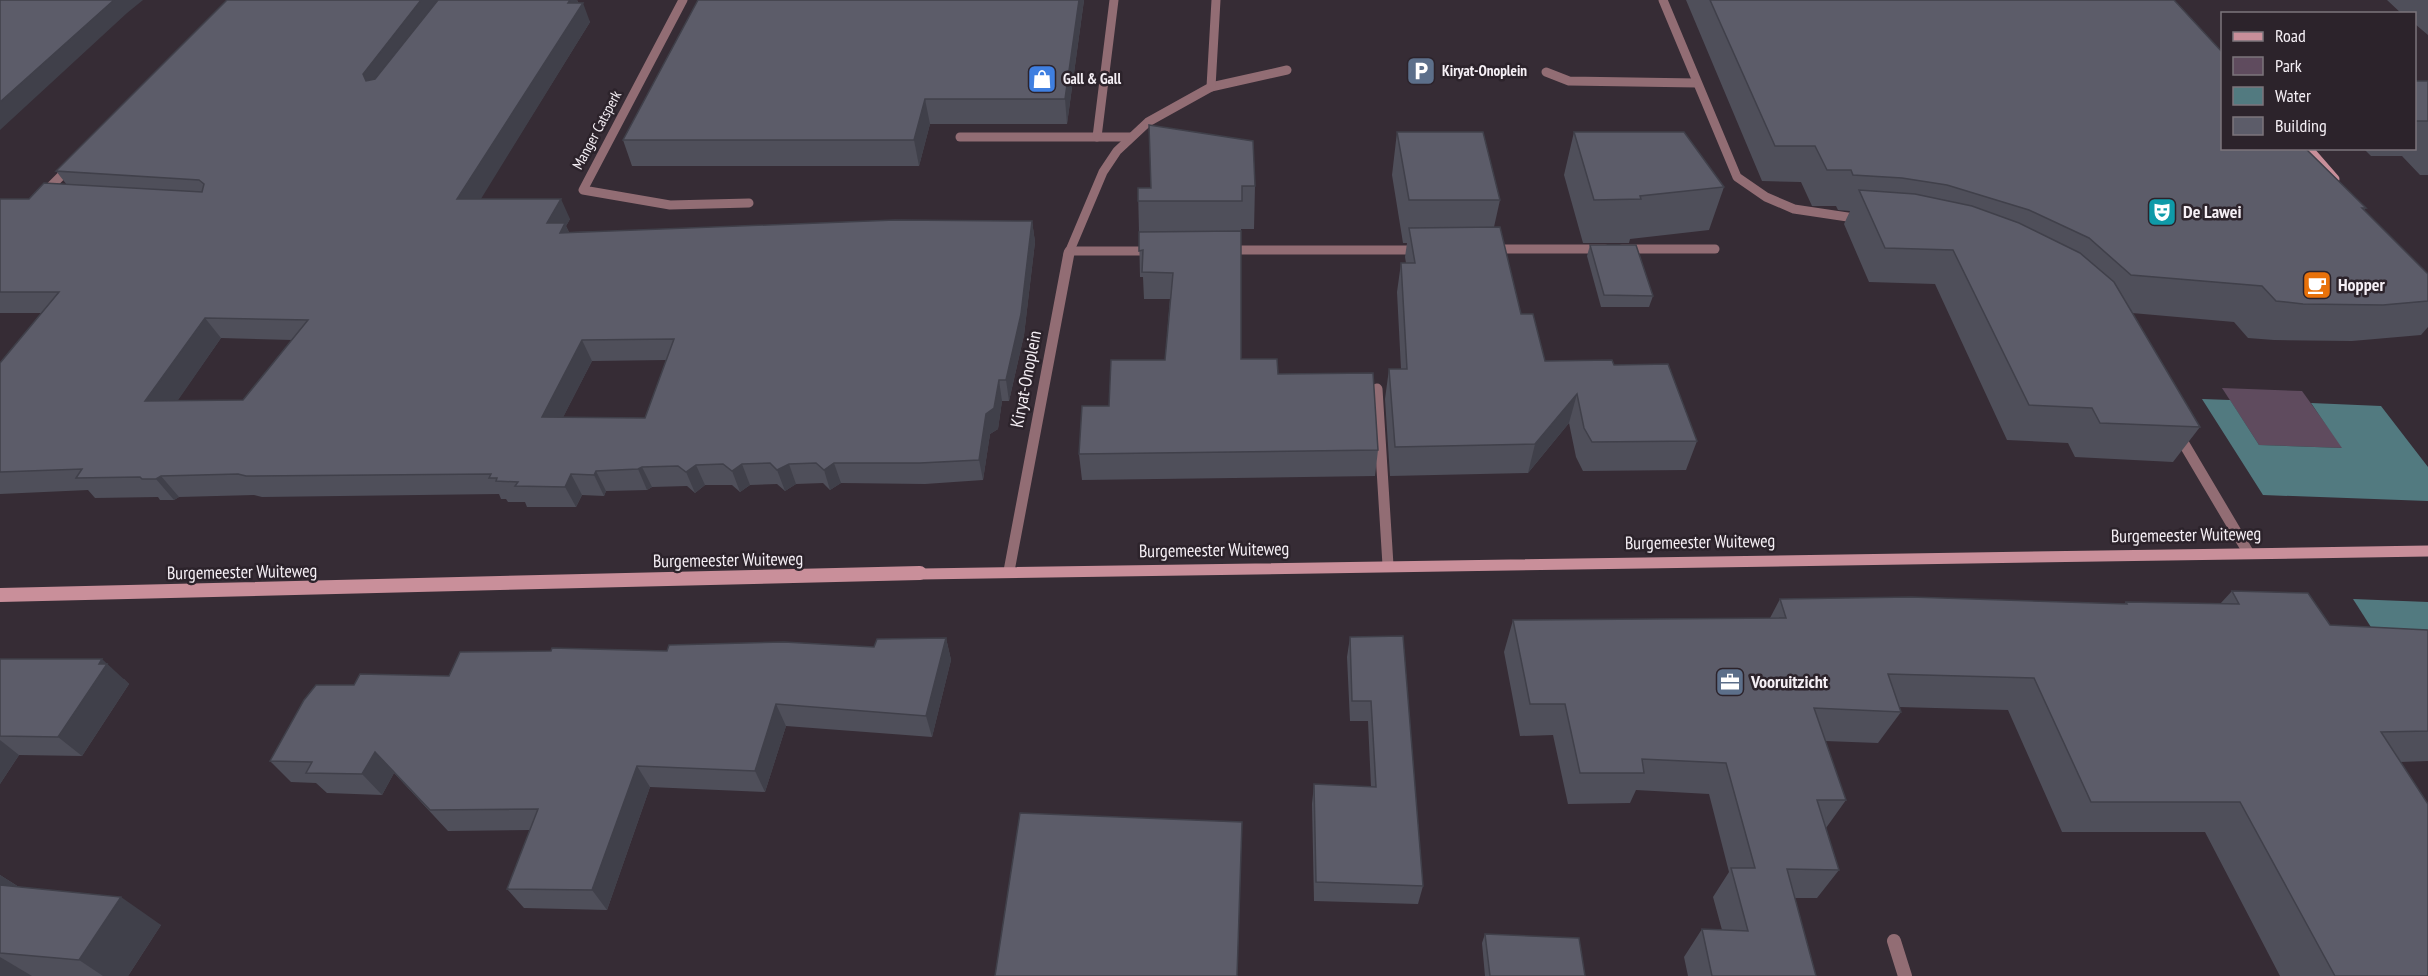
<svg xmlns="http://www.w3.org/2000/svg" width="2428" height="976" font-family="'PT Sans Narrow',sans-serif">
<style>
.green{fill:#5f4b5e}
.water{fill:#527a80}
.lines{fill:none;stroke-linecap:round;stroke-linejoin:round}
.lane-far1{stroke:#926d74;stroke-width:9}
.lane{stroke:#926d74;stroke-width:11}
.street-far2{stroke:#926d74;stroke-width:9}
.street-far1{stroke:#926d74;stroke-width:11}
.street{stroke:#926d74;stroke-width:14}
.secondary-far2{stroke:#c98f9a;stroke-width:9}
.secondary-far1{stroke:#c98f9a;stroke-width:11}
.secondary{stroke:#c98f9a;stroke-width:14}
.wall{fill:#4f4f5a;fill-rule:evenodd}
.shaded-wall{fill:#40404a}
.building{fill:#5c5c69;stroke:#40404a;stroke-width:1.5;fill-rule:evenodd}
.labels{text-anchor:middle;stroke-width:5;stroke-linejoin:round;paint-order:stroke}
.far-poi-label{font-size:15px;font-weight:bold;fill:#f5eff5;stroke:#2c232b;text-anchor:start}
.far-street-label{font-size:15px;fill:#f5eff5;stroke:#2c232b}
.poi-label{font-size:18px;font-weight:bold;fill:#f5eff5;stroke:#2c232b;text-anchor:start}
.street-label{font-size:18px;fill:#f5eff5;stroke:#2c232b}
</style>
<rect width="100%" height="100%" fill="#362c35"/>
<path class="green" d="M2222,388L2302,391L2343,448L2259,445Z"/>
<g class="water">
<path d="M2202,399L2230,400L2259,445L2342,448L2311,403L2381,406L2428,467V501L2263,495Z"/>
<path d="M2353,599L2428,602V637L2376,635Z"/>
</g>
<g class="lines">
<g class="lane-far1">
<path d="M1663,0L1737,177L1766,197L1794,209L1861,219"/>
<path d="M1546,72L1569,81L1697,83"/>
<path d="M1211,87L1287,70"/>
<path d="M960,137H1130"/>
<path d="M1490,249H1605"/>
<path d="M1622,249H1715"/>
<path d="M1226,250H1422"/>
<path d="M1069,251H1155"/>
</g>
<g class="lane">
<path d="M1377,389L1388,565"/>
<path d="M2177,432L2248,552"/>
</g>
<g class="street-far2">
<path d="M683,0L583,190L670,205L749,203"/>
<path d="M1097,137L1114,0"/>
<path d="M43,194L71,166"/>
<path d="M1068,255L1103,172L1117,151L1148,122L1211,87L1216,0"/>
</g>
<path class="street-far1" d="M1009,571L1069,253"/>
<path class="street" d="M1894,941L1905,976"/>
<path class="secondary-far2" d="M2308,148L2335,179"/>
<path class="secondary-far1" d="M857,575L2428,551"/>
<path class="secondary" d="M0,595L920,573"/>
</g>
<g class="wall">
<path d="M577,0L590,22L480,199L570,219L566,226L569,232L1032,221L1035,242L1024,335L1009,401H1002L998,429L990,434L983,480L925,484L841,483L830,490L823,483L796,484L785,491L777,484L750,485L740,492L732,485H705L695,493L687,486L652,487L647,490L606,491L604,496L582,495L576,507H527L525,502H508L506,499H501L499,494L262,497L254,495L179,497L174,500H160L158,497L95,498L88,490L0,494V363L42,313H0V199H29L67,185L56,171ZM221,338L292,340L243,400L177,401ZM666,360L645,418L563,417L592,361Z"/>
<path d="M1084,0L1067,124H930L919,166H632L623,140Z"/>
<path d="M1686,0H2174L2223,148L2366,208L2364,210L2428,274V327L2421,335L2352,341L2274,340L2248,338L2234,322L2132,313L2200,427L2173,462L2075,457L2068,443L2007,440L1935,284L1869,282L1844,224L1850,211L1838,210L1836,206H1812L1801,182L1762,181Z"/>
<path d="M2387,0H2428V35L2415,24V14H2402Z"/>
<path d="M2415,81H2428V175H2420L2402,156H2371L2363,148H2415Z"/>
<path d="M1397,132L1500,200L1494,227L1521,314L1545,361L1614,365L1697,441L1686,470L1583,471L1576,457L1569,423L1528,473L1390,476L1385,399L1389,369H1401L1397,292L1401,263H1406L1405,257L1407,243H1403L1392,175Z"/>
<path d="M1574,132L1724,187L1709,230L1630,239L1629,243H1583L1564,175Z"/>
<path d="M1255,186L1254,229H1241V359L1278,374L1378,450L1375,476L1082,480L1079,454L1109,406L1165,360L1170,299H1144L1143,277H1140L1138,188Z"/>
<path d="M1590,245L1653,296L1649,307H1601L1587,256Z"/>
<path d="M2232,591L2330,625L2428,630V761L2400,762L2428,976H2280L2205,832H2062L2008,710L1899,707L1901,712L1878,743L1825,741L1846,800L1826,828L1839,870L1817,898H1795L1816,976H1688L1684,957L1702,929L1722,930L1713,897L1729,872L1709,794L1636,790L1630,803L1568,804L1553,735L1520,736L1504,652L1513,620L1770,618L1780,599L2124,604L2126,602L2220,604Z"/>
<path d="M1403,636L1423,886L1418,904L1314,901L1312,804L1314,784L1371,787L1368,721H1350L1347,657L1350,637Z"/>
<path d="M946,638L951,660L932,737L786,726L765,792L650,787L607,910L524,908L507,889L530,830L448,831L394,773L382,795L327,793L316,783L291,782L270,761L354,685L449,676L667,651L874,647Z"/>
<path d="M0,659L124,679L129,684L82,756L19,755L0,784Z"/>
<path d="M0,875L19,887L161,925L128,976H0Z"/>
<path d="M1485,934L1585,976H1485L1482,943Z"/>
</g>
<g class="shaded-wall">
<path d="M114,0H143L127,13L0,130V102Z"/>
<path d="M421,0H445L376,101L363,74Z"/>
<path d="M570,0H577L580,7L583,3L590,22L468,220L457,199Z"/>
<path d="M1079,0H1084L1067,124L1065,99Z"/>
<path d="M925,99L930,124L919,166L914,140Z"/>
<path d="M561,199L570,219L566,226L574,243L547,223Z"/>
<path d="M1032,221L1035,242L1024,335L1009,401L1006,380Z"/>
<path d="M205,318L221,338L163,422L145,401Z"/>
<path d="M582,340L592,361L553,437L542,417Z"/>
<path d="M999,380L1002,401L998,429L990,434L983,480L979,460L986,414Z"/>
<path d="M1577,394L1569,423L1528,473L1535,444Z"/>
<path d="M834,463L841,483L830,490L824,470Z"/>
<path d="M742,464L750,485L740,492L732,471Z"/>
<path d="M789,464L796,484L785,491L777,470Z"/>
<path d="M696,465L705,485L695,493L686,472Z"/>
<path d="M642,467L652,487L647,490L638,469Z"/>
<path d="M596,471L606,491L604,496L594,475Z"/>
<path d="M571,474L582,495L576,507L565,487Z"/>
<path d="M161,476L179,497L174,500L156,479Z"/>
<path d="M946,638L951,660L932,737L926,716Z"/>
<path d="M102,659L129,684L82,756L58,737Z"/>
<path d="M776,704L786,726L765,792L755,771Z"/>
<path d="M0,740L19,755L0,784Z"/>
<path d="M375,752L394,773L382,795L362,774Z"/>
<path d="M637,766L650,787L607,910L592,890Z"/>
<path d="M0,875L28,893L0,902Z"/>
<path d="M121,897L161,925L128,976H103L79,960Z"/>
<path d="M0,957L32,976H0Z"/>
</g>
<g class="building">
<path d="M0,0H114L0,102Z"/>
<path d="M227,0H421L363,74L366,81L375,79L438,0H570L568,3H583L457,199H561L547,223H565L560,233L895,220L1032,221L1021,314L1006,380H999L994,408L986,414L979,460L920,463H834L824,470L816,463L789,464L777,470L770,463L742,464L732,471L723,464L696,465L686,472L678,466L642,467L638,469L596,471L594,475L571,474L565,487L515,486L518,482L496,481L497,478H489L491,474L246,476L238,474L161,476L156,479H142L140,477L76,478L82,469L0,472V363L59,292H0V199H29L44,183L202,192L204,184L199,180L56,171ZM205,318L308,320L243,400L145,401ZM674,339L645,418L542,417L582,340Z"/>
<path d="M698,0H1079L1065,99H925L914,140H623Z"/>
<path d="M1710,0H2174L2223,53V148H2305L2366,208H2362L2428,274V301L2383,305L2303,304L2276,301L2262,286L2131,275L2089,238L2029,210L1947,185L1902,178L1853,175L1851,170H1827L1815,146H1775Z"/>
<rect x="2415" y="81" width="13" height="40"/>
<path d="M1149,125L1253,141L1255,186H1242V201H1138V188H1151Z"/>
<path d="M1397,132H1483L1500,200H1409Z"/>
<path d="M1574,132H1684L1724,187L1640,196L1641,199L1594,200Z"/>
<path d="M1859,190L1915,194L1972,206L2019,223L2080,253L2114,282L2200,427L2100,423L2092,408L2029,405L1953,250L1885,248Z"/>
<path d="M1500,227L1521,314H1533L1545,361L1612,360L1614,365L1668,364L1697,441L1592,442L1584,428L1577,394L1535,444L1395,447L1389,369H1407L1401,263H1415L1409,228Z"/>
<path d="M1241,231V359H1277L1278,374L1373,373L1378,450L1079,454L1082,406H1109L1111,360H1165L1173,273L1142,272L1143,250L1139,251V232Z"/>
<path d="M1590,245H1636L1653,296L1604,295Z"/>
<path d="M2232,591L2308,593L2330,625L2428,630V731L2381,732L2428,804V976H2335L2240,802H2091L2034,678L1888,674L1901,712L1814,708L1846,800H1817L1839,870L1787,869L1816,976H1712L1702,929L1748,931L1731,868H1755L1726,763L1642,759L1644,773H1580L1565,704H1530L1513,620L1786,618L1780,599L1911,597L2127,604L2126,602L2239,604Z"/>
<path d="M1403,636L1423,886L1316,882L1314,784L1376,787L1371,701H1352L1350,637Z"/>
<path d="M946,638L926,716L776,704L755,771L637,766L592,890L507,889L538,809L430,810L375,752L362,774L306,773L312,762L270,761L304,700L316,685H354L360,674L449,676L460,652L551,651L552,648L667,651L669,645L784,642L874,647L877,639Z"/>
<path d="M0,659H102L99,664H107L58,737L0,736Z"/>
<path d="M1020,813L1242,822L1237,976H995Z"/>
<path d="M0,885L121,897L79,960L0,953Z"/>
<path d="M1485,934L1579,938L1585,976H1490Z"/>
</g>
<defs>
<g id="parking-square" transform="scale(1.5)"><rect x="-9" y="-9" width="18" height="18" rx="4" fill="#5c6f8a" stroke="#2c232b"/><path d="M-3.5-5.5H1a3.5 3.5 0 0 1 0 7H-1V5.5H-3.5ZM-1-3.4V-.6H.8a1.4 1.4 0 0 0 0-2.8Z" fill="#fff"/></g>
<g id="shop-square" transform="scale(1.5)"><rect x="-9" y="-9" width="18" height="18" rx="4" fill="#3f7fe0" stroke="#2c232b"/><path d="M-5-2.5h2.3a2.7 3.5 0 0 1 5.4 0H5L5.5 6h-11ZM-1.5-2.5h3a1.5 2.3 0 0 0-3 0Z" fill="#fff"/></g>
<g id="theatre-square" transform="scale(1.5)"><rect x="-9" y="-9" width="18" height="18" rx="4" fill="#0f9aa8" stroke="#2c232b"/><path d="M-5-5.5Q0-4 5-5.5V0Q5 5 0 6Q-5 5-5 0ZM-3.3-2.5H-1v1.5H-3.3ZM1-2.5H3.3v1.5H1ZM-2.8 1Q0 5.5 2.8 1Z" fill="#fff"/></g>
<g id="cafe-square" transform="scale(1.5)"><rect x="-9" y="-9" width="18" height="18" rx="4" fill="#e8710a" stroke="#2c232b"/><path d="M-5.5-4.5H6V0H3Q3 3.5 0 3.5H-2.5Q-5.5 3.5-5.5 0ZM3-3.2v2h1.7v-2ZM-6 4.5H4V6H-6Z" fill="#fff"/></g>
<g id="office-square" transform="scale(1.5)"><rect x="-9" y="-9" width="18" height="18" rx="4" fill="#5c6f8a" stroke="#2c232b"/><path d="M-6-3h4V-5.5h4V-3h4V5H-6ZM-1-4.5V-3h2v-1.5ZM-6 0V1H6V0Z" fill="#fff"/></g>
</defs>
<g fill-rule="evenodd">
<use href="#parking-square" x="1421" y="71"/>
<use href="#shop-square" x="1042" y="79"/>
<use href="#theatre-square" x="2162" y="212"/>
<use href="#cafe-square" x="2317" y="285"/>
<use href="#office-square" x="1730" y="682"/>
</g>
<g class="labels">
<g class="far-poi-label">
<text x="1442" y="76">Kiryat-Onoplein</text>
<text x="1063" y="84">Gall &amp; Gall</text>
</g>
<g class="far-street-label">
<text transform="translate(597 130) rotate(-62)" y="5">Manger Catsperk</text>
</g>
<g class="poi-label">
<text x="2183" y="218">De Lawei</text>
<text x="2338" y="291">Hopper</text>
<text x="1751" y="688">Vooruitzicht</text>
</g>
<g class="street-label">
<text transform="translate(1026 379) rotate(-79)" y="6">Kiryat-Onoplein</text>
<text transform="translate(2186 535) rotate(-1)" y="6">Burgemeester Wuiteweg</text>
<text transform="translate(1700 542) rotate(-1)" y="6">Burgemeester Wuiteweg</text>
<text transform="translate(1214 550) rotate(-1)" y="6">Burgemeester Wuiteweg</text>
<text transform="translate(728 560) rotate(-1)" y="6">Burgemeester Wuiteweg</text>
<text transform="translate(242 572) rotate(-1)" y="6">Burgemeester Wuiteweg</text>
</g>
</g>
<rect x="2221" y="12" width="195" height="138" fill="#2c232b" stroke="#7c757c" stroke-width="1.5"/>
<rect x="2233" y="32" width="30" height="9" fill="#c98f9a" stroke="#7c757c" stroke-width="1.5"/>
<text x="2275" y="42" font-size="18" fill="#f5eff5">Road</text>
<rect x="2233" y="57" width="30" height="18" fill="#5f4b5e" stroke="#7c757c" stroke-width="1.5"/>
<text x="2275" y="72" font-size="18" fill="#f5eff5">Park</text>
<rect x="2233" y="87" width="30" height="18" fill="#527a80" stroke="#7c757c" stroke-width="1.5"/>
<text x="2275" y="102" font-size="18" fill="#f5eff5">Water</text>
<rect x="2233" y="117" width="30" height="18" fill="#5c5c69" stroke="#7c757c" stroke-width="1.5"/>
<text x="2275" y="132" font-size="18" fill="#f5eff5">Building</text>
</svg>
